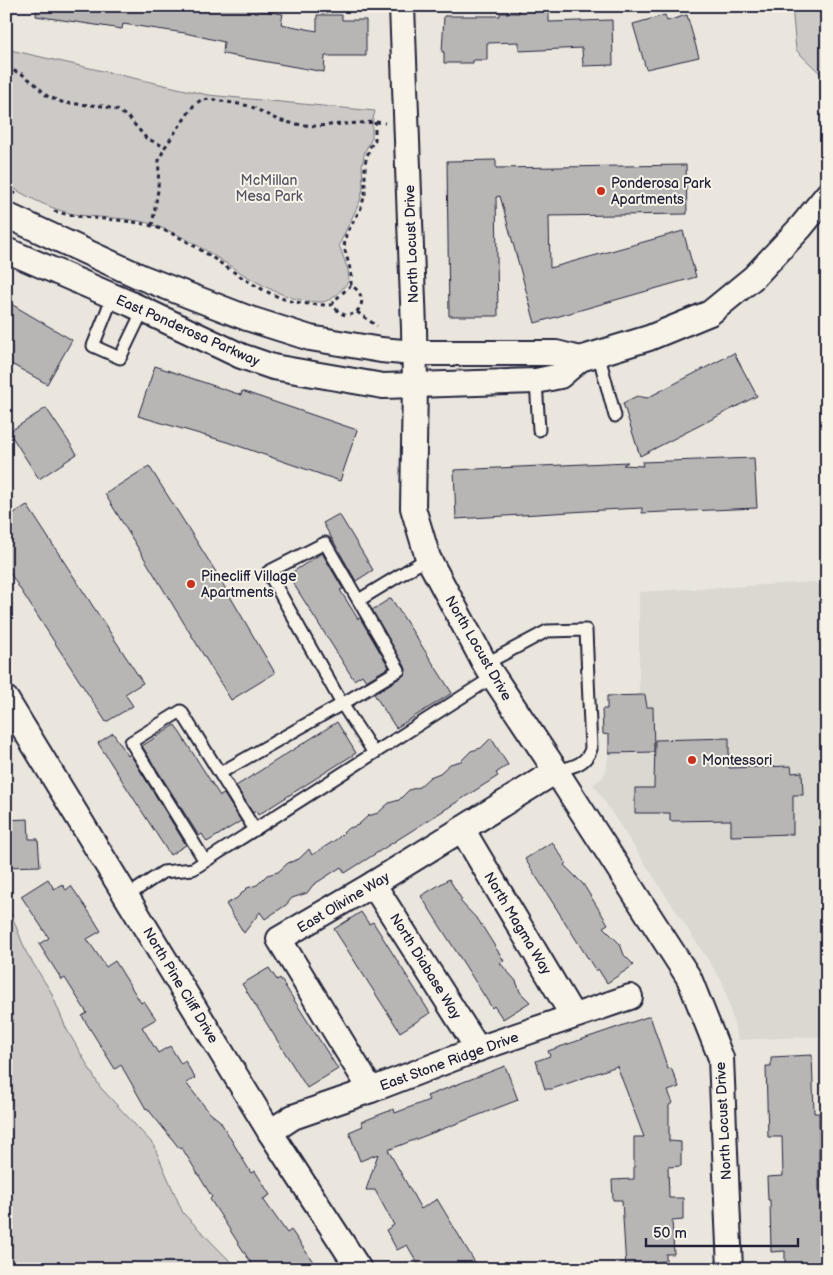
<svg xmlns="http://www.w3.org/2000/svg" width="833" height="1275" font-family="'Balsamiq Sans',sans-serif">
<style>
.built{fill:#dbd8d2}
.green{fill:#cdc9c6;stroke:#787680}
.building{fill:#b8b6b5;stroke:#22223b}
.lines{fill:none;stroke-linecap:round;stroke-linejoin:round}
.service-casing{stroke:#22223b;stroke-width:15}
.minor-casing{stroke:#22223b;stroke-width:28}
.path{stroke:#22223b;stroke-width:3;stroke-dasharray:4 4;stroke-linecap:butt}
.service{stroke:#f7f3e8;stroke-width:11}
.minor{stroke:#f7f3e8;stroke-width:24}
.poi-dot{fill:#c8321e;stroke:#f7f3e8;stroke-width:2}
.labels{text-anchor:middle;stroke-width:4;stroke-linejoin:round;paint-order:stroke}
.park-label{font-size:14px;fill:#555465;stroke:#f7f3e8}
.poi-label{font-size:14px;fill:#22223b;stroke:#f7f3e8;text-anchor:start}
.street-label{font-size:14px;fill:#22223b;stroke:#f7f3e8}
</style>
<rect width="100%" height="100%" fill="#eae6de"/>
<filter id="ink" filterUnits="userSpaceOnUse"><feTurbulence type="fractalNoise" baseFrequency=".02" numOctaves="2"/><feDisplacementMap in="SourceGraphic" scale="10" xChannelSelector="R" yChannelSelector="G"/><feConvolveMatrix kernelMatrix="1 2 1 2 8 2 1 2 1" color-interpolation-filters="sRGB"/></filter>
<g filter="url(#ink)">
<path class="built" d="M814,582L827,591V1036L738,1040L723,983L593,784L602,778L606,771L609,753L655,752L654,774L670,810L671,821H690L725,808L770,823L771,835L793,834V795H803L792,773L791,766L729,768L728,738L653,740V707H647L645,695H639V592Z"/>
<g class="green">
<path d="M792,6H827V80L796,50Z"/>
<path d="M6,49L208,95L375,111L372,123V138L365,151L362,165L363,188L360,201L339,245L348,270L349,281C341,290 333,302 320,302C271,303 220,254 176,234C167,230 157,226 148,223C122,216 94,219 69,213C46,207 26,196 6,184Z"/>
<path d="M6,901L26,952L51,992L66,1028L100,1087L153,1144L183,1213L229,1260L234,1269H6Z"/>
</g>
<g class="building">
<path d="M37,6H236L283,14L281,24L317,31V15H342V20H366V56H325L324,72L223,54L224,42L185,33L123,24L122,29L36,16Z"/>
<path d="M549,7V22L612,20L613,65L583,66L582,48L519,51V42L487,43V60H473V63H444V52H442L444,16H500V13H519L518,8Z"/>
<path d="M665,15L667,21L687,15L699,57L646,69L633,24Z"/>
<path d="M496,160V168L686,165L687,214L549,216L550,268L683,231L696,277L535,323L500,196L496,197L498,316H449L447,161Z"/>
<path d="M6,301L72,340L47,384L6,361Z"/>
<path d="M734,353L757,396L640,456L623,403L637,396L647,398Z"/>
<path d="M155,366L241,395L242,391L357,430L340,481L227,442L138,416Z"/>
<path d="M46,408L77,454L39,479L9,432Z"/>
<path d="M754,458L757,508L642,513V508L603,510L456,519L454,470L628,462L623,465L643,466L642,462Z"/>
<path d="M149,466L214,569L275,673L231,700L105,494Z"/>
<path d="M27,505L143,683L125,694L133,706L106,722L6,567V518Z"/>
<path d="M339,514L373,570L356,581L323,523Z"/>
<path d="M322,553L343,589L340,590L358,619L360,618L389,667L366,681L362,675L354,680L288,575Z"/>
<path d="M391,598L452,693L396,728L374,694L403,676L406,670L372,610Z"/>
<path d="M645,695L647,707H653L654,752L609,753V735L603,734L602,709H607V696Z"/>
<path d="M337,722L356,753L258,815L256,811L253,813L236,786Z"/>
<path d="M175,725L220,796L224,794L241,821L207,842L202,834L199,836L142,746Z"/>
<path d="M113,733L128,756L130,754L186,845L170,855L98,743Z"/>
<path d="M491,738L508,765L496,773L498,776L345,873L341,867L313,885L307,893L292,898L286,905L265,919L260,912L244,933L226,904L237,898L247,888L257,885L267,875L278,872L288,863L299,859L309,849L312,855L337,839L347,829L358,825L368,816L378,813L389,803L399,800L409,790L419,787L430,777L440,773L450,764L461,761L471,751L481,748Z"/>
<path d="M729,738V768L791,766L792,773L802,772L803,795H793V834L731,836V820L670,821V813H635V788H654L655,740Z"/>
<path d="M28,819L29,839H38L40,866L6,867V820Z"/>
<path d="M552,842L566,863L564,865L583,884L608,924L603,927L620,944L624,955L634,965L607,983L598,969L596,971L525,859Z"/>
<path d="M48,879L54,889L62,884L66,890L71,886L89,912L101,931L87,939L106,967L115,961L141,1003L144,1001L156,1019L142,1027L158,1053L170,1046L181,1064L185,1061L195,1078L186,1083L210,1113L220,1121L251,1173L255,1171L270,1195L263,1199L287,1233L291,1230L318,1269H255L210,1199L212,1197L182,1148L180,1149L147,1108L146,1109L121,1065L115,1069L82,1016L87,1013L65,978L62,980L39,944L49,938L21,896Z"/>
<path d="M449,879L462,900L460,901L479,921L504,961L500,963L516,981L520,992L530,1002L503,1019L494,1006L492,1008L421,896Z"/>
<path d="M361,912L369,924L373,922L430,1013L400,1032L334,929Z"/>
<path d="M269,968L277,980L280,978L338,1069L307,1088L242,984Z"/>
<path d="M650,1016L668,1069L671,1068L679,1087L668,1091L673,1103L669,1105V1141L681,1142V1166L668,1167L669,1198H683V1220L672,1221L674,1254H666V1261L657,1262L658,1269H626L622,1200H613L612,1180L634,1179V1137H644L617,1066L552,1089H545L536,1061L550,1056L548,1051Z"/>
<path d="M812,1055L814,1113H819V1198H826L827,1218H822V1252H827V1269H785V1251L771,1252L770,1200H768L767,1177L783,1176L782,1137H768L766,1066H771V1057Z"/>
<path d="M505,1066L518,1100L388,1150L421,1209L437,1199L479,1269H421L407,1245L397,1250L386,1230L394,1225L375,1190H366L378,1154L360,1161L349,1132L363,1126L361,1122L394,1109L395,1113L429,1100L427,1096Z"/>
</g>
<g class="lines">
<g class="service-casing">
<g id="service">
<path d="M113,296L93,346L120,358L143,310"/>
<path d="M598,353L615,416"/>
<path d="M536,381L539,430"/>
<path d="M325,543L399,670L342,704L268,572Z"/>
<path d="M359,600L428,558"/>
<path d="M485,664L547,631L586,630L591,749C586,765 571,767 556,771"/>
<path d="M220,773L342,704L374,753"/>
<path d="M205,861L131,742L181,711L255,830"/>
<path d="M127,896L163,872L193,869L493,677"/>
</g>
</g>
<g class="minor-casing">
<g id="minor">
<path d="M402,6L414,328L415,384L413,508L428,558L485,664L556,771L689,978L721,1058L730,1269"/>
<path d="M6,215L141,277L247,318L310,338L381,350L414,353H556L580,359"/>
<path d="M6,250L131,304L241,356L273,367L383,386L536,381L560,376L580,359L649,338L710,313L754,277L801,227L827,195"/>
<path d="M6,699L270,1132L359,1269"/>
<path d="M462,829L573,1016"/>
<path d="M373,884L478,1049"/>
<path d="M371,1090L279,939L373,884L556,771"/>
<path d="M270,1132L293,1117L371,1090L478,1049L630,997"/>
</g>
</g>
<g class="path">
<path d="M6,68L22,74L34,83L47,96L64,103L103,106L117,110L129,118L146,138L165,147"/>
<path d="M6,188L16,194"/>
<path d="M54,211C86,221 120,217 152,226C201,241 239,284 287,300C301,304 317,305 332,305C335,307 338,312 341,313C351,320 365,308 361,297C360,292 355,288 351,285V272L344,247L346,235L361,208L365,194V163L370,147L375,140V122"/>
<path d="M152,226L158,190L159,160L165,147L194,105L201,100L210,99L250,106L278,120L295,124L315,126L375,122L385,123"/>
<path d="M332,305L335,300L351,285"/>
<path d="M357,312L377,326"/>
</g>
<use href="#service" class="service"/>
<use href="#minor" class="minor"/>
</g>
</g>
<g class="poi-dot">
<circle cx="601" cy="191" r="5"/>
<circle cx="191" cy="584" r="5"/>
<circle cx="692" cy="760" r="5"/>
</g>
<g class="labels">
<g class="park-label">
<text x="269" y="185">McMillan<tspan x="269" dy="16">Mesa Park</tspan></text>
</g>
<g class="poi-label">
<text x="611" y="188">Ponderosa Park<tspan x="611" dy="16">Apartments</tspan></text>
<text x="201" y="581">Pinecliff Village<tspan x="201" dy="16">Apartments</tspan></text>
<text x="702" y="765">Montessori</text>
</g>
<g class="street-label">
<text transform="translate(411 244) rotate(-92)" y="5">North Locust Drive</text>
<text transform="translate(188 330) rotate(24)" y="5">East Ponderosa Parkway</text>
<text transform="translate(479 648) rotate(60)" y="5">North Locust Drive</text>
<text transform="translate(343 902) rotate(-31)" y="5">East Olivine Way</text>
<text transform="translate(518 923) rotate(59)" y="5">North Magma Way</text>
<text transform="translate(426 966) rotate(58)" y="5">North Diabase Way</text>
<text transform="translate(181 985) rotate(59)" y="5">North Pine Cliff Drive</text>
<text transform="translate(449 1061) rotate(-20)" y="5">East Stone Ridge Drive</text>
<text transform="translate(723 1121) rotate(-93)" y="5">North Locust Drive</text>
</g>
</g>
<rect width="833" height="1275" fill="none" stroke="#f7f3e8" stroke-width="25"/>
<rect x="12" y="12" width="808" height="1250" fill="none" stroke="#22223b" stroke-width="2" filter="url(#ink)"/>
<path d="M646 1238v8h152v-8" fill="none" stroke="#22223b" stroke-width="2.5"/>
<text x="653" y="1238" font-size="15" fill="#22223b" stroke="#f7f3e8" stroke-width="4" paint-order="stroke">50 m</text>
</svg>
